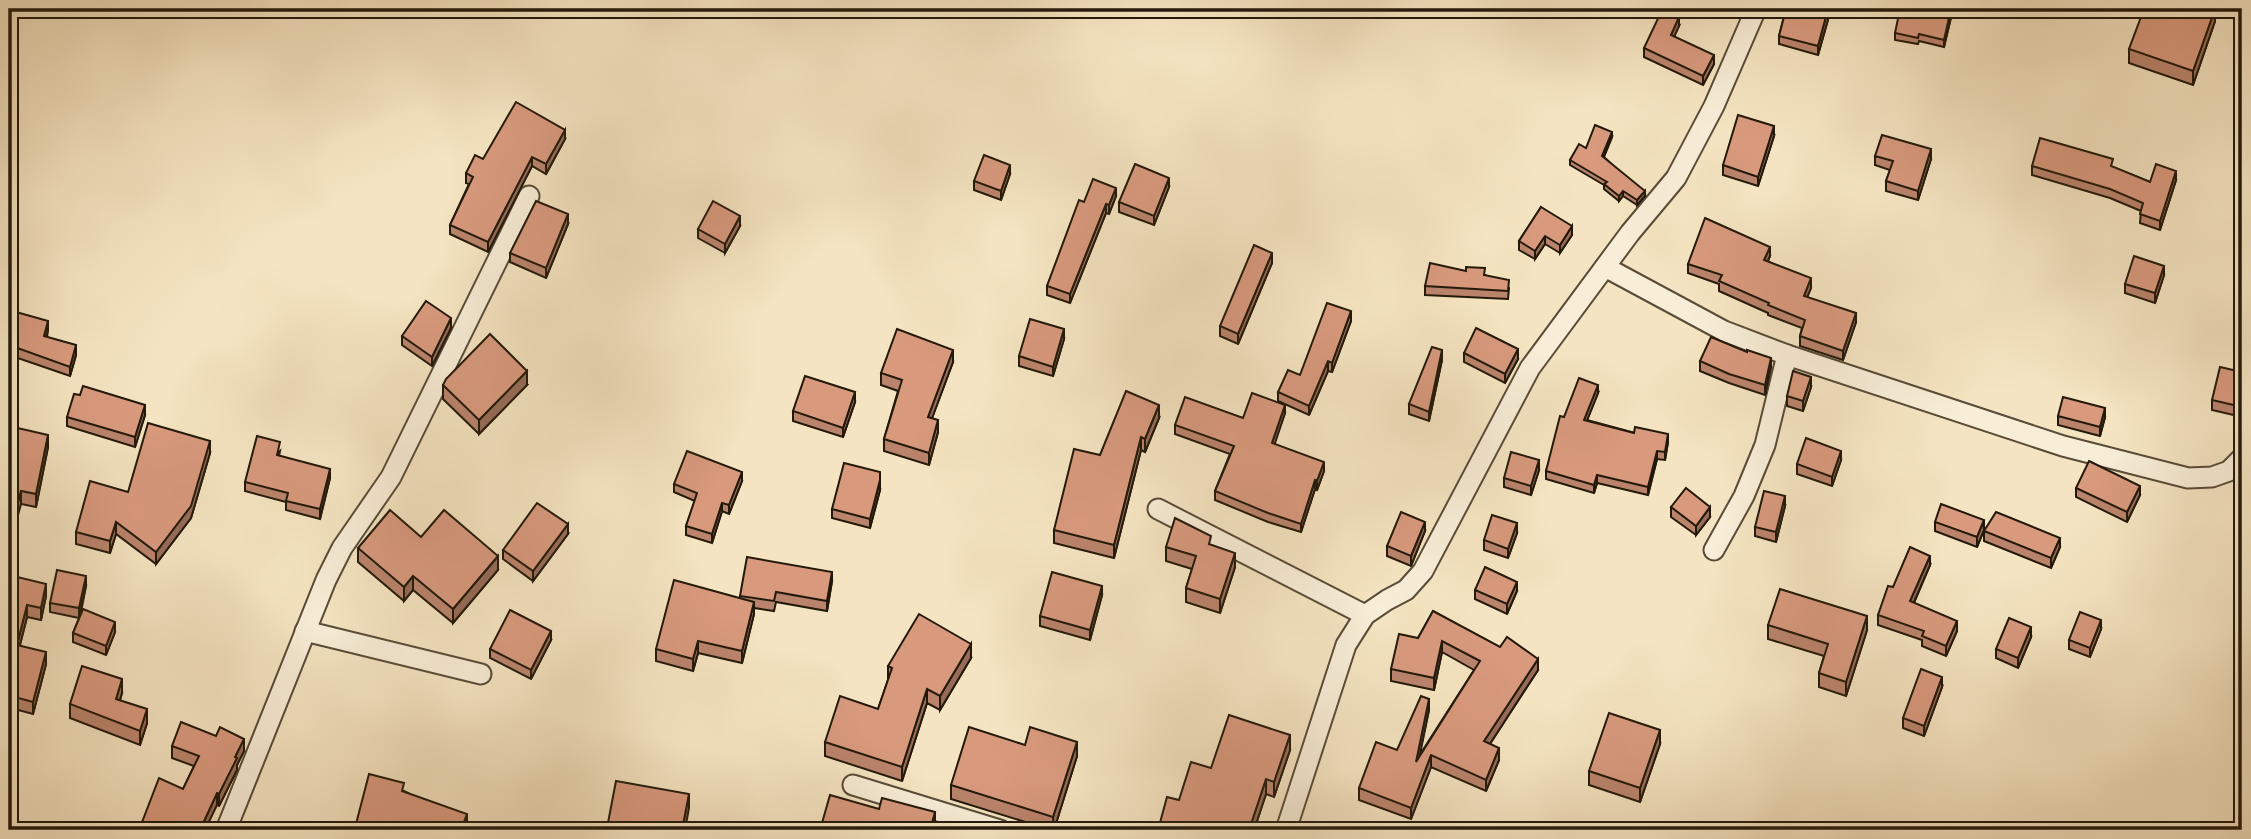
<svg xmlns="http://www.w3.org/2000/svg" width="2251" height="839" font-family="'IM FELL Great Primer',serif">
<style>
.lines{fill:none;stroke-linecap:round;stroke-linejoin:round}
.street-casing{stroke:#584c38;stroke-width:23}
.street{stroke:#f8edd7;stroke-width:19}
.wall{fill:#ba846c;stroke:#23190b;stroke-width:2}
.shaded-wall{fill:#976b58;stroke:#23190b;stroke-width:2}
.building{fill:#d8997d;stroke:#23190b;stroke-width:2}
</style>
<rect width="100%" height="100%" fill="#f5e4c1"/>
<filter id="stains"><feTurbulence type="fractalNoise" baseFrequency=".00286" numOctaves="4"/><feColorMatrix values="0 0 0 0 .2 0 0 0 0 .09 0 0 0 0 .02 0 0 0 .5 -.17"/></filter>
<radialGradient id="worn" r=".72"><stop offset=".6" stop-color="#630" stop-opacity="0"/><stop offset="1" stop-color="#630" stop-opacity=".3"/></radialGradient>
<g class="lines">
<g class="street-casing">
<g id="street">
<path d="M1605,267L1724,331L1787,355L2063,446L2188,478L2212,477L2229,471L2242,458"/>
<path d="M1158,509L1365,615"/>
<path d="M1714,550L1744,496L1765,445L1787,355"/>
<path d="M305,631L481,674"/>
<path d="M853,785L1000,830"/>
<path d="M226,830L326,580L342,548L391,477L529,196"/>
<path d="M1286,830L1346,645L1365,615L1387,600L1406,590L1423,571L1530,368L1630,233L1676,178L1714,106L1756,9"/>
</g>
</g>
<use href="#street" class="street"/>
</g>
<g class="wall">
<path d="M1782,9H1831L1818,55L1779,44V36L1785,13L1782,12Z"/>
<path d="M1953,9L1944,47L1919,41L1918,44L1895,40V33Z"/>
<path d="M2215,9V21L2193,85L2129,63V49Z"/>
<path d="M1679,26L1674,36L1714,64L1703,85L1644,57V48Z"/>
<path d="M1774,136L1758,186L1723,175V165Z"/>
<path d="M1612,137L1604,157L1645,196L1637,205L1623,196L1619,201L1604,189V185L1570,165V160L1586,148Z"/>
<path d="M565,139L546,174L532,166L488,252L450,234V225L469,184L466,183V173L483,159Z"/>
<path d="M1875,156L1931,159L1918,200L1886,191V181L1890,170L1875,165Z"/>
<path d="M2032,166L2113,167L2150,182L2176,180L2160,230L2140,223L2141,211L2110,198L2032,175Z"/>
<path d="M1010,174L1001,200L974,190V181Z"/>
<path d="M1169,187L1154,225L1119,212V202Z"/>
<path d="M1116,196L1109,214L1106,213L1070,303L1047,295V286L1084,202Z"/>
<path d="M1541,207L1572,235L1560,253L1545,244L1535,259L1519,250V241Z"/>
<path d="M568,224L546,278L510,262V253Z"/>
<path d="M740,226L725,253L698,238V229Z"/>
<path d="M1770,256L1768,261L1811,288L1807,297L1856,322L1843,360L1800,346V336L1802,328L1768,315V313L1719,291V284L1688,273V264Z"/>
<path d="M1272,263L1238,344L1220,336V326Z"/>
<path d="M1485,275L1509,288L1508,299L1425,295V286Z"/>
<path d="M2164,275L2155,303L2125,293V284Z"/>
<path d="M9,302L11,311L48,330L47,337L76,355L70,376L9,355Z"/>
<path d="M1351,321L1332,372L1328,371L1309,415L1278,401V392L1300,375Z"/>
<path d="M451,328L432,366L402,345V336Z"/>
<path d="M1064,339L1053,376L1019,366V356Z"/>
<path d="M1747,352L1771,367L1765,395L1729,383L1700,371V361Z"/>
<path d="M1464,353L1518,359L1505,383L1464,362Z"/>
<path d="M1442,360L1429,421L1409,414V404Z"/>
<path d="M953,362L932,418L938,432L929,465L884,451V439L898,391L881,385V373Z"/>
<path d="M2242,372V417L2212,410V400Z"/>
<path d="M443,385H527L479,434L443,399Z"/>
<path d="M1811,387L1803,411L1787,406V396Z"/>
<path d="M1598,393L1587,420L1668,442L1665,460L1657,459L1648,495L1597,483L1594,493L1546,479V471L1564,417Z"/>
<path d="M855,402L843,437L793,421V411Z"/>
<path d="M1285,413L1274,444L1324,471L1317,490L1315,489L1301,532L1268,522L1215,500V491L1230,454L1175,434V425Z"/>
<path d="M145,415L135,447L67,426V417Z"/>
<path d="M2058,416L2105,417L2100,436L2058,425Z"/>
<path d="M1159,418L1145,452L1141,450L1114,558L1054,543V530L1100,455Z"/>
<path d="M9,426L48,447L36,507L21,504Z"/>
<path d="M280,451L279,456L330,478L320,519L286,510V502L245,491V482Z"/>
<path d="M210,453L191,518L156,564L116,534L110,553L76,544V532L128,492Z"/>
<path d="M1841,460L1832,486L1797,474V464Z"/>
<path d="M1539,470L1531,495L1504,487V478Z"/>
<path d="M742,481L729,514L722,511L712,543L686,535V526L695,501L674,492V484Z"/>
<path d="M2076,488L2140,495L2127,522L2076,497Z"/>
<path d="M880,490L870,528L832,518V509Z"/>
<path d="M1785,506L1776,542L1755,536V527Z"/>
<path d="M1671,507L1710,517L1696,535L1671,517Z"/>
<path d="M1935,522L1984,530L1977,547L1935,531Z"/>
<path d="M1425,531L1411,566L1387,556V546Z"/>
<path d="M1984,531L2060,547L2051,568L1984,541Z"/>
<path d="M1517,533L1508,558L1484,550V540Z"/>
<path d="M568,534L533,581L503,559V550Z"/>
<path d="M421,537L498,570L453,623L413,590L404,601L358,562V548Z"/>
<path d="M1211,545L1235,567L1220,613L1186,602V588L1192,569L1166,561V547Z"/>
<path d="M1930,565L1914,603L1957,631L1946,656L1922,646V640L1878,625V615L1893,587Z"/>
<path d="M9,575L46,596L41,620L27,617L20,645L46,664L33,714L11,708L9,717Z"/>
<path d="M832,581L827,611L776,602L774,611L754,608V614L742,663L698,653L693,671L656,661V649L740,598V596Z"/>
<path d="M86,586L80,617L115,632L106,655L73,642V633L79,618L50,612V603Z"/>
<path d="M1475,590L1517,591L1507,614L1475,599Z"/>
<path d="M1102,595L1090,640L1040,626V616Z"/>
<path d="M1433,611L1538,670L1490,744L1499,760L1486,791L1431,767L1411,819L1359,800V788L1397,750L1429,710L1419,756L1474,670L1442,652L1434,690L1391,681V669L1418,638Z"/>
<path d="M1768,625L1867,630L1846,696L1819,687V673L1824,656L1768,639Z"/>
<path d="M2101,629L2090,657L2069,649V640Z"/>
<path d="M2031,637L2018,668L1996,658V649Z"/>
<path d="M551,640L531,679L490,658V649Z"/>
<path d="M971,658L940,710L927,703L902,781L825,756V742L878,709L888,680V666Z"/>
<path d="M1942,687L1924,736L1903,728V718Z"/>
<path d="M122,693L120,700L147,723L140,745L70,718V704Z"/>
<path d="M1660,744L1640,802L1589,785V771Z"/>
<path d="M1025,745L1077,756L1054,830H1051L951,799V785Z"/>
<path d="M172,746L244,751L237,765L235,774L219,806L183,789L194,766L172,758Z"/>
<path d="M1290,750L1274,797L1266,794L1254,830H1158L1179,800L1211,768Z"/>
<path d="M404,791L467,825L465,830H356V824Z"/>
</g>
<g class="shaded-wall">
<path d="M1828,9H1831L1818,55V46Z"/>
<path d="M1951,9H1953L1944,47V40Z"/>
<path d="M2215,9V21L2193,85V71Z"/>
<path d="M1679,17V26L1671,44V35Z"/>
<path d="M1714,55V64L1703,85V76Z"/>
<path d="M1774,126V136L1758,186V177Z"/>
<path d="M565,130V139L546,174V164Z"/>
<path d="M1612,132V137L1602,161V156Z"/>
<path d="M1931,149V159L1918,200V191Z"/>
<path d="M532,157V166L488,252V242Z"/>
<path d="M1010,165V174L1001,200V191Z"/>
<path d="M2176,171V180L2160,230V221Z"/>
<path d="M1169,178V187L1154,225V216Z"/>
<path d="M1116,188V196L1109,214V205Z"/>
<path d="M1623,191V196L1619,201V196Z"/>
<path d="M1645,191V196L1637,205V200Z"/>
<path d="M1106,204V213L1070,303V294Z"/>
<path d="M568,214V224L546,278V268Z"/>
<path d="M740,216V226L725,253V244Z"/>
<path d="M1572,226V235L1560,253V245Z"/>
<path d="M1545,236V244L1535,259V251Z"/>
<path d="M1770,247V256L1764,269V260Z"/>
<path d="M1272,253V263L1238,344V334Z"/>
<path d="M2164,266V275L2155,303V293Z"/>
<path d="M1811,278V288L1804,305V296Z"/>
<path d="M1351,311V321L1332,372V363Z"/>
<path d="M1856,313V322L1843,360V351Z"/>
<path d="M451,318V328L432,366V357Z"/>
<path d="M48,321V330L44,346V336Z"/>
<path d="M1064,329V339L1053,376V367Z"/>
<path d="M76,345V355L70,376V367Z"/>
<path d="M1518,349V359L1505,383V374Z"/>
<path d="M953,350V362L928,429V417Z"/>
<path d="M1442,350V360L1429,421V412Z"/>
<path d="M1771,358V367L1765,395V385Z"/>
<path d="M1328,361V371L1309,415V406Z"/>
<path d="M527,371V385L479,434V420Z"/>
<path d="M1811,377V387L1803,411V401Z"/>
<path d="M1598,385V393L1584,428V420Z"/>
<path d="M855,392V402L843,437V428Z"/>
<path d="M145,405V415L135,447V437Z"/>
<path d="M1159,405V418L1145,452V439Z"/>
<path d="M1285,405V413L1272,452V443Z"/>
<path d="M2105,408V417L2100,436V427Z"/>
<path d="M938,420V432L929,465V453Z"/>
<path d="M1668,434V442L1665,460V452Z"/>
<path d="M48,435V447L36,507V494Z"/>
<path d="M1141,437V450L1114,558V545Z"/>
<path d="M210,441V453L191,518L156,564V552Z"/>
<path d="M1657,451V459L1648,495V487Z"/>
<path d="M1841,451V460L1832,486V477Z"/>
<path d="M1539,460V470L1531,495V486Z"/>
<path d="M1324,462V471L1317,490V481Z"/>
<path d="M330,469V478L320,519V509Z"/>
<path d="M742,472V481L729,514V505Z"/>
<path d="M1597,475V483L1594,493V485Z"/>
<path d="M880,480V490L870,528V519Z"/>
<path d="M1315,480V489L1301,532V524Z"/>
<path d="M2140,486V495L2127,522V512Z"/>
<path d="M21,491V504L9,548V535Z"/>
<path d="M1785,496V506L1776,542V532Z"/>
<path d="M722,503V511L712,543V534Z"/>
<path d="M1710,507V517L1696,535V526Z"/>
<path d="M1984,520V530L1977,547V537Z"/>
<path d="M116,522V534L110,553V541Z"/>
<path d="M1425,522V531L1411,566V556Z"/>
<path d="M1517,523V533L1508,558V549Z"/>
<path d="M568,524V534L533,581V571Z"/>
<path d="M2060,538V547L2051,568V558Z"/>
<path d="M1235,553V567L1220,613V599Z"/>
<path d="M498,556V570L453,623V609Z"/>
<path d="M1930,556V565L1910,611V601Z"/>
<path d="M832,572V581L827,611V601Z"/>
<path d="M86,576V586L79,618V608Z"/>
<path d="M413,576V590L404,601V587Z"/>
<path d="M1517,582V591L1507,614V604Z"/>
<path d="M46,584V596L41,620V608Z"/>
<path d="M1102,586V595L1090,640V630Z"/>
<path d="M754,602V614L742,663V651Z"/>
<path d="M27,605V617L17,656V645Z"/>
<path d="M1867,616V630L1846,696V682Z"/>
<path d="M2101,620V629L2090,657V648Z"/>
<path d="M1957,621V631L1946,656V646Z"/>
<path d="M115,622V632L106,655V646Z"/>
<path d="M2031,627V637L2018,668V658Z"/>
<path d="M551,631V640L531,679V670Z"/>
<path d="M698,641V653L693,671V659Z"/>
<path d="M1442,641V652L1434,690V678Z"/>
<path d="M971,644V658L940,710V696Z"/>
<path d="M46,652V664L33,714V702Z"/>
<path d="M1538,659V670L1484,753V741Z"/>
<path d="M1942,677V687L1924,736V726Z"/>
<path d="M122,679V693L116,713V699Z"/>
<path d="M927,689V703L902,781V767Z"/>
<path d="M11,696V708L9,717V705Z"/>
<path d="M1429,699V710L1416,774V762Z"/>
<path d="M147,709V723L140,745V731Z"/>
<path d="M1660,730V744L1640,802V788Z"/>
<path d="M1290,735V750L1274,797V782Z"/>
<path d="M244,739V751L237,765V770L219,806V794L235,757Z"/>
<path d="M1077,742V756L1054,830L1053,817Z"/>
<path d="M1499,748V760L1486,791V780Z"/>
<path d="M1431,755V767L1411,819V808Z"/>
<path d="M1266,779V794L1254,830H1249Z"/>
<path d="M217,793V805L205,830H200Z"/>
<path d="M689,794V808L685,830H682Z"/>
<path d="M935,812V824L933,830H930Z"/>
<path d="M467,814V825L465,830H461Z"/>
</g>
<g class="building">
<path d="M1786,9H1828L1818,46L1779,36Z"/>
<path d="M1900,9H1951L1944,40L1919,34L1918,38L1895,33Z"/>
<path d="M2144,9H2215L2193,71L2129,49Z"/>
<path d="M1662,10L1679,17L1671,35L1714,55L1703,76L1644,48Z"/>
<path d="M516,102L565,130L546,164L532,157L488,242L450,225L473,177L466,173L475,155L483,159Z"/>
<path d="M1738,115L1774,126L1758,177L1723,165Z"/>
<path d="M1595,125L1612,132L1602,156L1645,191L1637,200L1623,191L1619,196L1604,184L1607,182L1570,160L1579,144L1586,148Z"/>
<path d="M1882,135L1931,149L1918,191L1886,181L1893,161L1875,156Z"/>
<path d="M2040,138L2113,159L2111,166L2150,182L2156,164L2176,171L2160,221L2140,214L2143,203L2110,189L2032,166Z"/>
<path d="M984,155L1010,165L1001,191L974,181Z"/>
<path d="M1135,164L1169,178L1154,216L1119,202Z"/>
<path d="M1093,179L1116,188L1109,205L1106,204L1070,294L1047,286L1079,200L1084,202Z"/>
<path d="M536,201L568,214L546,268L510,253Z"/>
<path d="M713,201L740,216L725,244L698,229Z"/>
<path d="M1541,207L1572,226L1560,245L1545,236L1535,251L1519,241Z"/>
<path d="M1705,218L1770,247L1764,260L1811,278L1804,296L1856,313L1843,351L1800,336L1805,320L1768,305L1769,303L1719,281L1722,275L1688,264Z"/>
<path d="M1254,245L1272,253L1238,334L1220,326Z"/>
<path d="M2134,256L2164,266L2155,293L2125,284Z"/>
<path d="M1430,263L1466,271V267L1485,268L1484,275L1509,280L1508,291L1425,286Z"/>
<path d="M426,301L451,318L432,357L402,336Z"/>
<path d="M1327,303L1351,311L1332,363L1328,361L1309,406L1278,392L1288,370L1300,375Z"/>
<path d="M9,310L48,321L44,336L76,345L70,367L9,345Z"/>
<path d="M1030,319L1064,329L1053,367L1019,356Z"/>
<path d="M1476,328L1518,349L1505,374L1464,353Z"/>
<path d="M897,329L953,350L928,417L938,420L929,453L884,439L902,380L881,373Z"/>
<path d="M490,334L527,371L479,420L443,385L446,379Z"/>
<path d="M1711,337L1747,352V350L1771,358L1765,385L1729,374L1700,361Z"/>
<path d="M1432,347L1442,350L1429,412L1409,404Z"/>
<path d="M2220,367L2242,372V407L2212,400Z"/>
<path d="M1793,371L1811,377L1803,401L1787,396Z"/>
<path d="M805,376L855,392L843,428L793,411Z"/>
<path d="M1579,378L1598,385L1584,420L1634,433L1635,427L1668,434L1665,452L1657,451L1648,487L1597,475L1594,485L1546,471L1560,416L1564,417Z"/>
<path d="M83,386L145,405L135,437L67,417L74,394L80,395Z"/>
<path d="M1126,391L1159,405L1145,439L1141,437L1114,545L1054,530L1074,449L1100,455Z"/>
<path d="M1252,393L1285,405L1272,443L1324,462L1317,481L1315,480L1301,524L1268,513L1215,491L1234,446L1175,425L1185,397L1243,418Z"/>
<path d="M2063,397L2105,408L2100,427L2058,416Z"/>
<path d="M148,423L210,441L191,506L156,552L116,522L110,541L76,532L90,481L128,492Z"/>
<path d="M9,426L48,435L36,494L21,491L9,535Z"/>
<path d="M257,436L280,442L277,455L330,469L320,509L286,501L288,493L245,482Z"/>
<path d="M1806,438L1841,451L1832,477L1797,464Z"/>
<path d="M687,451L742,472L729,505L722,503L712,534L686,526L697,493L674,484Z"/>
<path d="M1511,452L1539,460L1531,486L1504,478Z"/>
<path d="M2089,461L2140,486L2127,512L2076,488Z"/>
<path d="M844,463L880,472V480L870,519L832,509Z"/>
<path d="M1686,488L1710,507L1696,526L1671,507Z"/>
<path d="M1764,491L1785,496L1776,532L1755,527Z"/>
<path d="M537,503L568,524L533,571L503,550Z"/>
<path d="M1941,504L1984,520L1977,537L1935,522Z"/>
<path d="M390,510L421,537L444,510L498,556L453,609L413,576L404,587L358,548Z"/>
<path d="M1401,512L1425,522L1411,556L1387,546Z"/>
<path d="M1996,512L2060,538L2051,558L1984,531Z"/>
<path d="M1492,515L1517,523L1508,549L1484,540Z"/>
<path d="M1175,518L1211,536L1209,544L1235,553L1220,599L1186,588L1196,556L1166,547Z"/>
<path d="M1910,547L1930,556L1910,601L1957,621L1946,646L1922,636L1924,631L1878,615L1888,586L1893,587Z"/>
<path d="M747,557L832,572L827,601L776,592L774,601L740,596Z"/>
<path d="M1485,567L1517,582L1507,604L1475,590Z"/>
<path d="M57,570L86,576L79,608L50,603Z"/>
<path d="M1052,572L1102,586L1090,630L1040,616Z"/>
<path d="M9,575L46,584L41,608L27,605L17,645L46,652L33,702L11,696L9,705Z"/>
<path d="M674,580L754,602L742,651L698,641L693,659L656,649Z"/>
<path d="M1780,589L1867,616L1846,682L1819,673L1828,644L1768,625Z"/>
<path d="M83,609L115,622L106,646L73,633Z"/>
<path d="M510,610L551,631L531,670L490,649Z"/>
<path d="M1433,611L1500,647L1507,637L1538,659L1484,741L1499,748L1486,780L1431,755L1411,808L1359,788L1376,742L1397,750L1421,696L1429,699L1416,762L1480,661L1442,641L1434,678L1391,669L1399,634L1418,638Z"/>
<path d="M2080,612L2101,620L2090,648L2069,640Z"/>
<path d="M919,614L971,644L940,696L927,689L902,767L825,742L840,696L878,709L892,668L888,666Z"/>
<path d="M2009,618L2031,627L2018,658L1996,649Z"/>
<path d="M82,666L122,679L116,699L147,709L140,731L70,704Z"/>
<path d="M1921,669L1942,677L1924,726L1903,718Z"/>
<path d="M1609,713L1660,730L1640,788L1589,771Z"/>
<path d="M1229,715L1290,735L1274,782L1266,779L1249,830H1158L1167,797L1179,800L1191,762L1211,768Z"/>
<path d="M181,722L216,736L220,727L244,739L235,757L237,758L219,794L217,793L200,830H139L159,778L183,789L199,756L172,746Z"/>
<path d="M969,727L1025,745L1030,727L1077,742L1053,817L951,785Z"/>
<path d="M369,774L404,783L402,791L467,814L461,830H381L356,824Z"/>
<path d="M616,781L689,794L682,830H620L607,828Z"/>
<path d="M830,795L879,809L882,798L935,812L930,830H820Z"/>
</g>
<rect width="2251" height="839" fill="none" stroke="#f5e4c1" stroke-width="35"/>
<rect x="10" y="10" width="2230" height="818" fill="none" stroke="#23190b" stroke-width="3.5"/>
<rect x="18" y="18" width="2216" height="804" fill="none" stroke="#23190b" stroke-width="2"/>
<rect width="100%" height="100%" filter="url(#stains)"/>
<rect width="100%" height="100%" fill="url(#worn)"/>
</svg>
